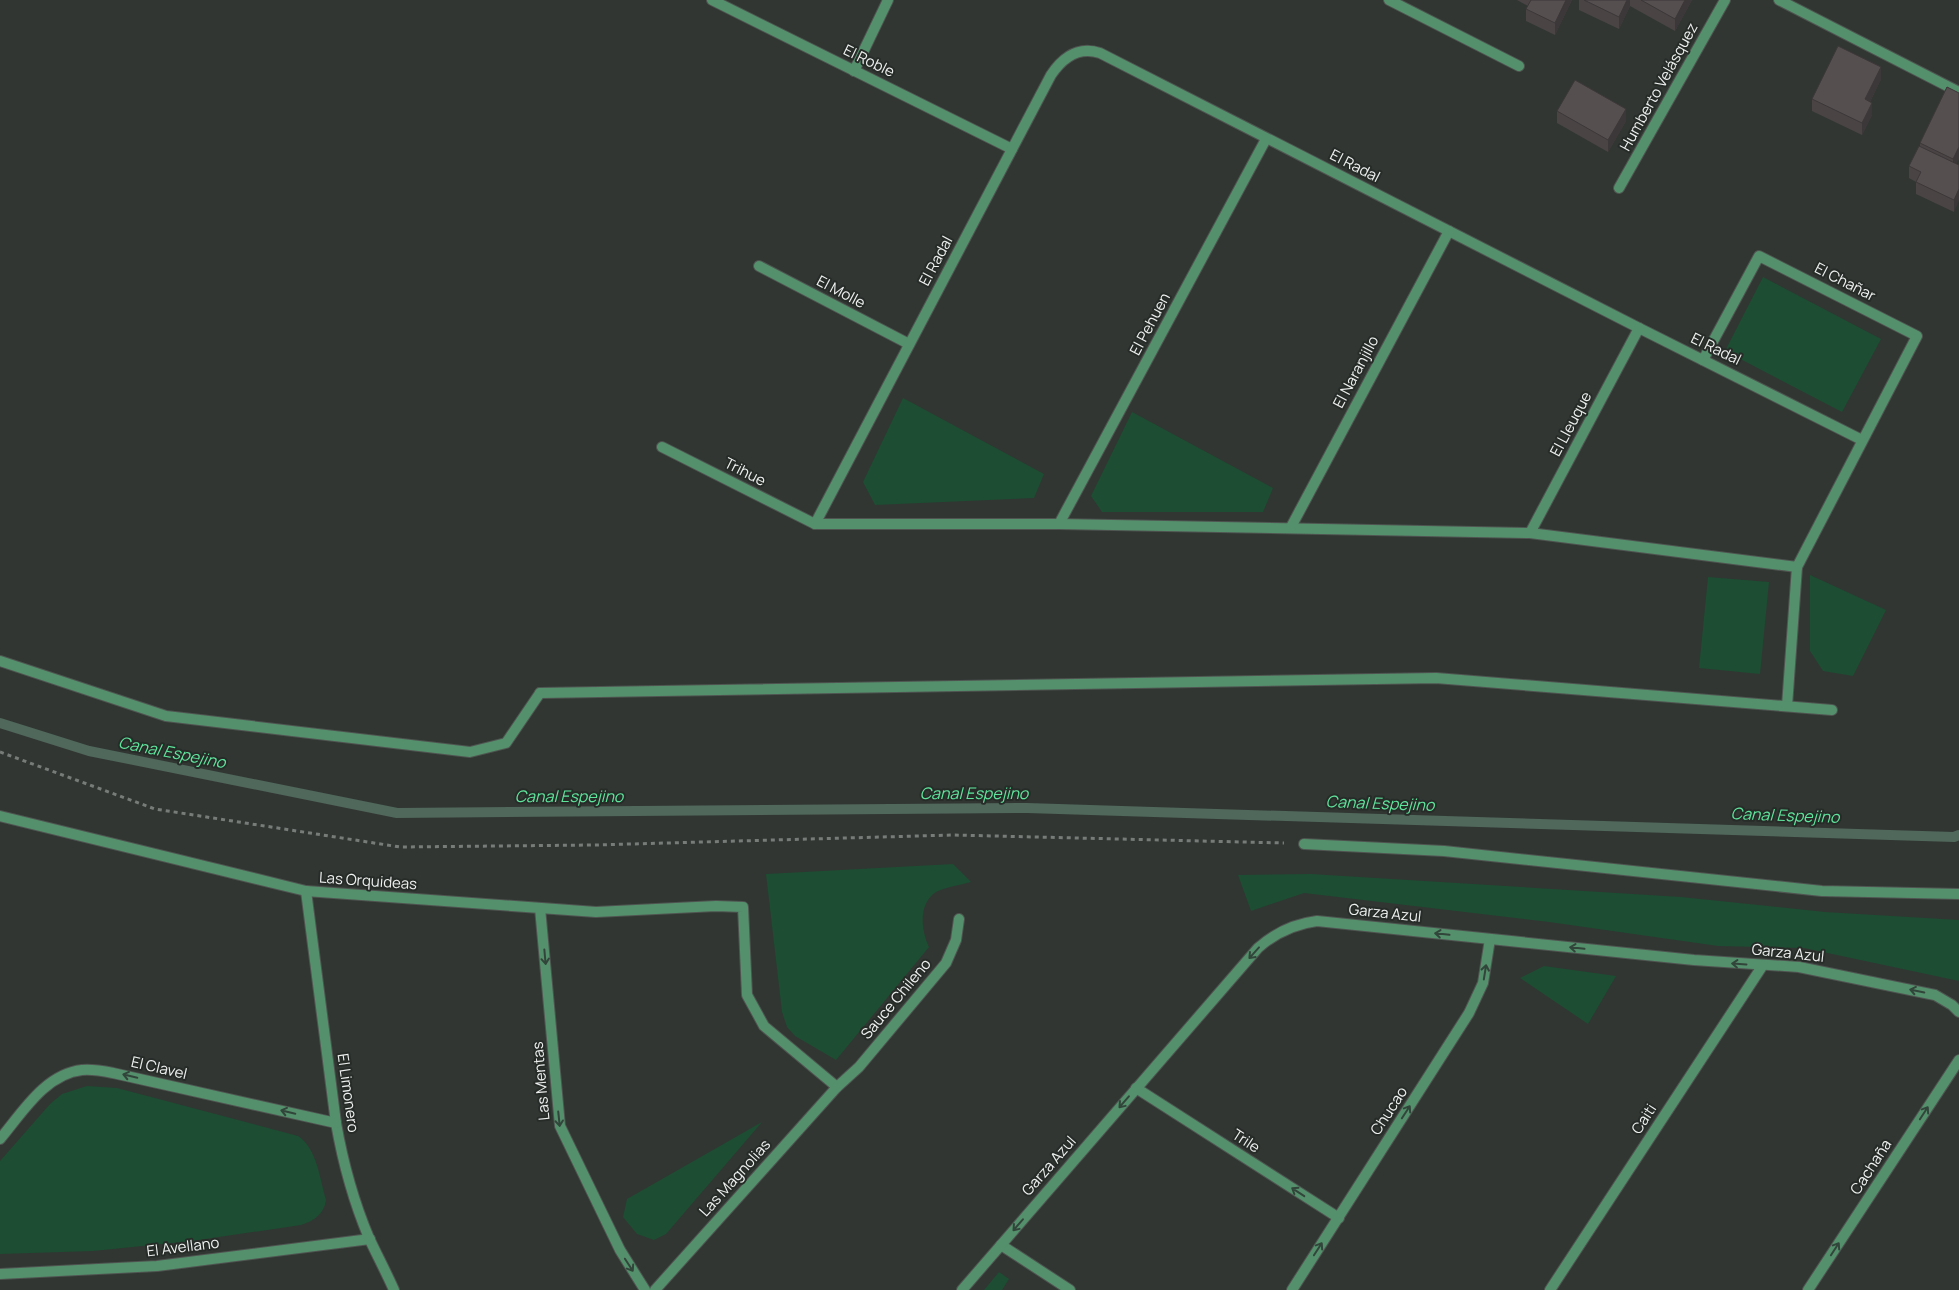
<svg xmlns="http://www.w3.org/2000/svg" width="1959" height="1290" font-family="Manrope,sans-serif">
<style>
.green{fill:#1d4d32}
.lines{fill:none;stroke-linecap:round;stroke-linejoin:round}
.stream{stroke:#50675b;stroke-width:10}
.service-casing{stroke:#4f5451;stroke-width:12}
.minor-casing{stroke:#4f5451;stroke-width:12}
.path{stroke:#777c79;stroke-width:3;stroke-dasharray:4 4;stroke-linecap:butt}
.service{stroke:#54906c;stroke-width:10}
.minor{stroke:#54906c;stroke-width:10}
.wall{fill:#4a4445}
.shaded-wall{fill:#3c3738}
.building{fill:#564f50;stroke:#3c3738}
.oneway{stroke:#32453a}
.labels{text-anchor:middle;stroke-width:4;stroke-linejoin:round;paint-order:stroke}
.street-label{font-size:15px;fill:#eef1ef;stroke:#272c29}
.water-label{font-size:16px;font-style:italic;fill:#5fe49c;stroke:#272c29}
</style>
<rect width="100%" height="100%" fill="#313633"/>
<g class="green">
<path d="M1763,277L1881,339L1842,412L1725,351Z"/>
<path d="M903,398L1044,474L1034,498L875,505L863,482Z"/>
<path d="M1132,412L1273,488L1263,512H1102L1091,496Z"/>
<path d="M1810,575L1886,610L1853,676L1823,671L1810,651Z"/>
<path d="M1708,577L1769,582L1760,674L1699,668Z"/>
<path d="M953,864L971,882C960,885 946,887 936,892C918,904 921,930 929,947L836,1060L795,1036L787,1027L782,1012L766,874Z"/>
<path d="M1311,874L1681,897L1825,912L1959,920V981L1804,948L1718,946L1549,922L1304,893L1251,911L1238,875Z"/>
<path d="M1544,966L1616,976L1588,1024L1520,978Z"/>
<path d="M87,1086L117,1088L298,1136C317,1148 320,1180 326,1200C324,1214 314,1221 301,1225L192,1241L93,1251L0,1254V1161L50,1104L62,1094Z"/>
<path d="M762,1122L666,1234L654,1240L637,1234L623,1217L627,1199Z"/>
<path d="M999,1272L1009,1279L1002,1290H984Z"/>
</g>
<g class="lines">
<path class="stream" d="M0,723L89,751L397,813L1027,808L1954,837L1959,835"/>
<g class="service-casing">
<g id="service">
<path d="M0,661L166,716L470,752L506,743L540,693"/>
<path d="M1304,844L1444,851L1822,891L1959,894"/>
</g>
</g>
<g class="minor-casing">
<g id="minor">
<path d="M712,0L1012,149"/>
<path d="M1389,0L1519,66"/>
<path d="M1779,0L1959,92"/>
<path d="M854,71L888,0"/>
<path d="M1619,188L1725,0"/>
<path d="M759,266L909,344"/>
<path d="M1703,360L1759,256L1917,336L1797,567L1787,706"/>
<path d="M662,447L815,524H1059L1530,533L1797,567"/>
<path d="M815,524L1051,75C1063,57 1079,46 1100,53L1639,328L1862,440"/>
<path d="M1059,524L1266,139"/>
<path d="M1291,527L1449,231"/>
<path d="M1530,533L1639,328"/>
<path d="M540,693L1436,678L1832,710"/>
<path d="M0,816L306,891L596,912L716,906L743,907L747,995L764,1026L837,1087"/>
<path d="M306,891L336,1123C343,1163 353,1200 369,1238C377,1255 386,1272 394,1290"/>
<path d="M540,908L560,1126L620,1250L645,1290"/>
<path d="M1136,1088L1339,1218"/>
<path d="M0,1139C22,1113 45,1074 82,1070C92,1069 103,1071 113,1073L336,1123"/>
<path d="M1001,1245L1070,1290"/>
<path d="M0,1274L157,1266L370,1239"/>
<path d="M655,1290L837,1087L859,1067L946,963L956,940L959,919"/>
<path d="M962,1290L1258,948C1275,933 1293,924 1317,921L1694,960L1799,967L1935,995L1952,1005L1959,1012"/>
<path d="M1292,1290L1469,1013L1483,983L1490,939"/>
<path d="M1550,1290L1763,965"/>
<path d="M1808,1290L1959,1060"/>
</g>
</g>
<path class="path" d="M0,752L155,809L400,847L595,845L953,835L1284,843"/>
<use href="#service" class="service"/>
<use href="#minor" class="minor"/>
</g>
<g class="wall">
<path d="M1517,0H1572L1555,35L1526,21V9L1528,6Z"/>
<path d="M1579,0H1692L1675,31L1630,6L1619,29L1579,10Z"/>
<path d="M1881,79L1870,102L1872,115L1862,135L1812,111V99Z"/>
<path d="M1947,87L1957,164L1954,212L1916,194V182L1909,178V166L1920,146V143Z"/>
<path d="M1557,111L1626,121L1608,152L1557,123Z"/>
</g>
<g class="shaded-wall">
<path d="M1566,0H1572L1555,35V23Z"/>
<path d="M1627,0H1630V6L1619,29V17Z"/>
<path d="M1685,0H1692L1675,31V19Z"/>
<path d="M1881,67V79L1865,112V99Z"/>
<path d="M1872,103V115L1862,135V123Z"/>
<path d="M1626,109V121L1608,152V140Z"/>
<path d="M1959,147V159L1953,172V159Z"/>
<path d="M1959,189V201L1954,212V200Z"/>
</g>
<g class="building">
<path d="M1531,0H1566L1555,23L1526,9Z"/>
<path d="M1584,0H1627L1619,17Z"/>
<path d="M1641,0H1685L1675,19Z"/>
<path d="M1838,46L1881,67L1865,99L1872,103L1862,123L1812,99Z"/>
<path d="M1575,80L1626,109L1608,140L1557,111Z"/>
<path d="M1947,87L1959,93V147L1953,159L1920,143Z"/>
<path d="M1919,146L1959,165V189L1954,200L1916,182L1921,172L1909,166Z"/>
</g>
<defs><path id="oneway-shaft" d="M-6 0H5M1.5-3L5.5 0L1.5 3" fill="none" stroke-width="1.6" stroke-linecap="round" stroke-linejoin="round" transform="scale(1.25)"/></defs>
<g class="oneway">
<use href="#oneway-shaft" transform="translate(1442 934) rotate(-174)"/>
<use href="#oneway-shaft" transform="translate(1577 948) rotate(-174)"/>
<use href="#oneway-shaft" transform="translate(1254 953) rotate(132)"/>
<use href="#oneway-shaft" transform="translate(545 957) rotate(85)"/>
<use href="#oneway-shaft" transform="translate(1739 964) rotate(-176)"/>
<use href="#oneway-shaft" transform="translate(1485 972) rotate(-81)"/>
<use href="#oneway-shaft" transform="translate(1917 991) rotate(-168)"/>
<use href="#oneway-shaft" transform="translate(130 1076) rotate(-167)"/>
<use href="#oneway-shaft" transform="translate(1124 1102) rotate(131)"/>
<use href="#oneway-shaft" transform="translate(288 1112) rotate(-167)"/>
<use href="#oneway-shaft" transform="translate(1406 1112) rotate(-57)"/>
<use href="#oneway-shaft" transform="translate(1924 1113) rotate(-57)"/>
<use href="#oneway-shaft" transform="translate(559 1119) rotate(84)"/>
<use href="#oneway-shaft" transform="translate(1298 1192) rotate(-147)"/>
<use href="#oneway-shaft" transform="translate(1018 1225) rotate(131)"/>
<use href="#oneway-shaft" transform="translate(1318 1249) rotate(-57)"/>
<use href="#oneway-shaft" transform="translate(1835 1249) rotate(-57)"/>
<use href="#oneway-shaft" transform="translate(629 1265) rotate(57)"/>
</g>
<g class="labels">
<g class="street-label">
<text transform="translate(869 61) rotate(26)" y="5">El Roble</text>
<text transform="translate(1659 87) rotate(-61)" y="5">Humberto Velásquez</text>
<text transform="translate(1355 166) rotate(27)" y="5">El Radal</text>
<text transform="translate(936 261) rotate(-62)" y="5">El Radal</text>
<text transform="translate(1845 282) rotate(27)" y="5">El Chañar</text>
<text transform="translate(841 292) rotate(28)" y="5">El Molle</text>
<text transform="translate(1150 324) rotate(-62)" y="5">El Pehuen</text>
<text transform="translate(1716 349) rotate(26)" y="5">El Radal</text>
<text transform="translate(1356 372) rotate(-62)" y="5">El Naranjillo</text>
<text transform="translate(1571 424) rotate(-62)" y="5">El Lleuque</text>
<text transform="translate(745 472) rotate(27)" y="5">Trihue</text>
<text transform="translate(368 881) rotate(4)" y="5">Las Orquideas</text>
<text transform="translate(1385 913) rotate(6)" y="5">Garza Azul</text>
<text transform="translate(1788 953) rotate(6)" y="5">Garza Azul</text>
<text transform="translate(896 999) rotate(-50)" y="5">Sauce Chileno</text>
<text transform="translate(159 1068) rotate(13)" y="5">El Clavel</text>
<text transform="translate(541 1081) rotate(-95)" y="5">Las Mentas</text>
<text transform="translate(348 1093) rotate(82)" y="5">El Limonero</text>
<text transform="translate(1389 1111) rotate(-57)" y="5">Chucao</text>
<text transform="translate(1644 1119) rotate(-57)" y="5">Caiti</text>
<text transform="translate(1246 1141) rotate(33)" y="5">Trile</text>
<text transform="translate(1049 1166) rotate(-49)" y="5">Garza Azul</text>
<text transform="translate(1871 1167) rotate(-57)" y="5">Cachaña</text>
<text transform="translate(735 1178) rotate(-48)" y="5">Las Magnolias</text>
<text transform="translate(183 1247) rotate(-7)" y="5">El Avellano</text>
</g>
<g class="water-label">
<text transform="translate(172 752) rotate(11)" y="6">Canal Espejino</text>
<text x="974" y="799">Canal Espejino</text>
<text x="569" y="802">Canal Espejino</text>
<text transform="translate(1380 803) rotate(2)" y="6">Canal Espejino</text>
<text transform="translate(1785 815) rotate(2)" y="6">Canal Espejino</text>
</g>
</g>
</svg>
